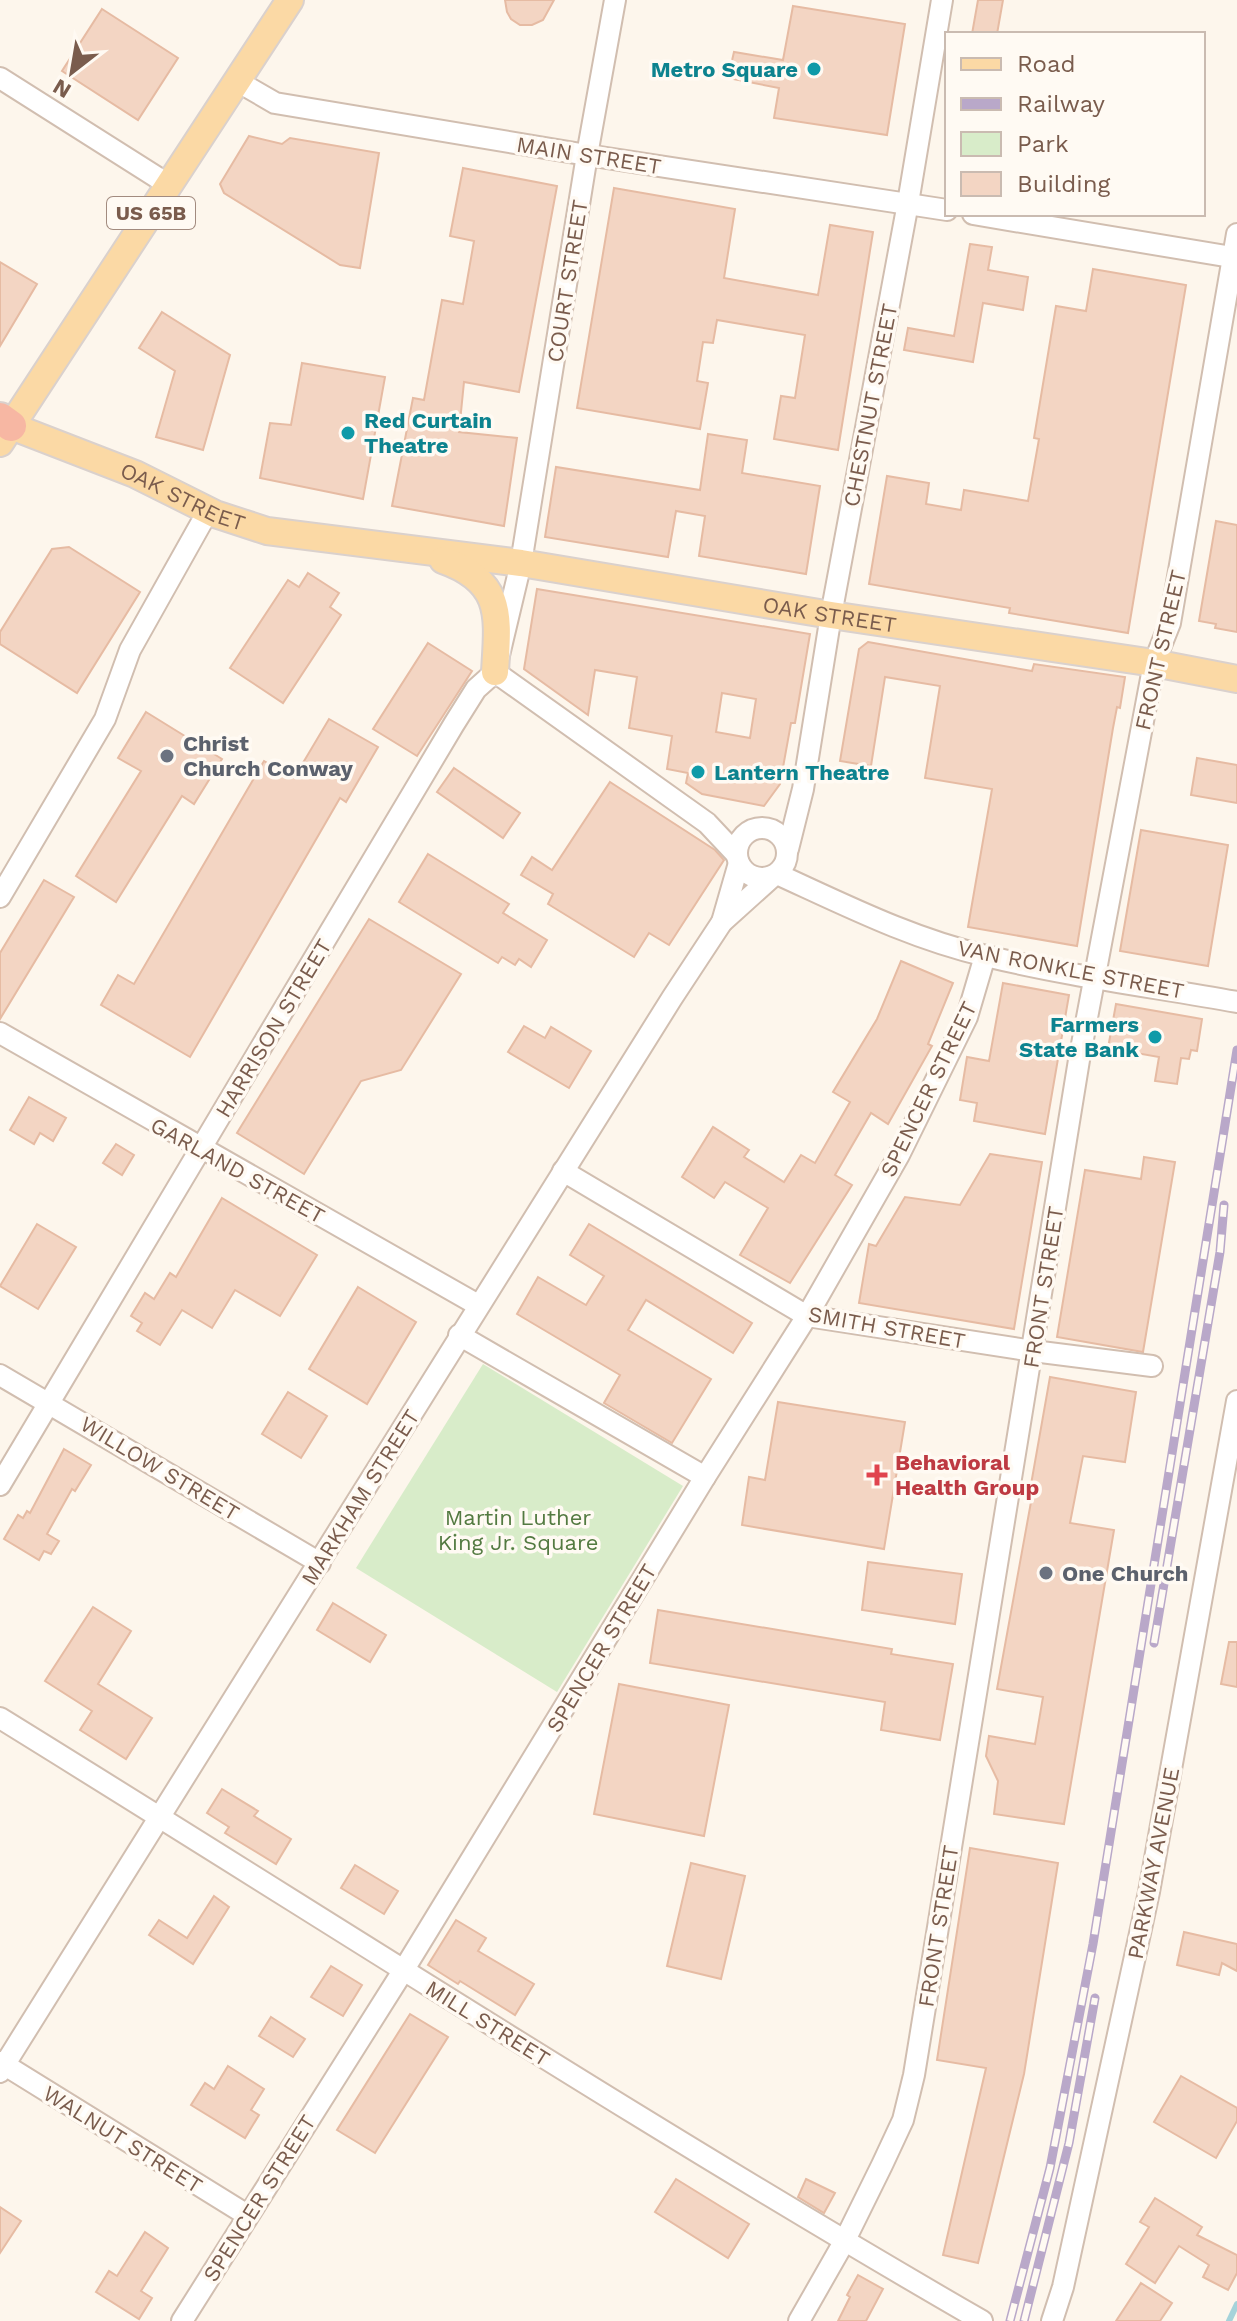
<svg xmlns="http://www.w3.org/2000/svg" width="1237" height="2321" font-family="'Work Sans',sans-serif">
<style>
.green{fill:#d8ecc9}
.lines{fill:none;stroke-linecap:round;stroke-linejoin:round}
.stream{stroke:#a5d3da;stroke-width:6}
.building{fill:#f3d5c3;stroke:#e6bba3;stroke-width:2;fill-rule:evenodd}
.minor-casing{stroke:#d1beb0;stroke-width:24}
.major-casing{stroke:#dad1cd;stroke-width:30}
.highway-casing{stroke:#dad1cd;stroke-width:34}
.minor{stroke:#fff;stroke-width:20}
.major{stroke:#fbd9a5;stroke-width:26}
.highway{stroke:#f7b7a3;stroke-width:30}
.rail-casing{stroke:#b9a8c9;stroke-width:9}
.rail{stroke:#fffaf3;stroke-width:6;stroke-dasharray:18;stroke-linecap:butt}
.culture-dot{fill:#0f9aa8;stroke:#fffaf3;stroke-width:3}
.worship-dot{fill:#6b7280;stroke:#fffaf3;stroke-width:3}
.health-dot{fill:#e0444e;stroke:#fffaf3;stroke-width:3}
.labels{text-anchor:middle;stroke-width:7;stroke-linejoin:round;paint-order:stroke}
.shield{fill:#fffaf3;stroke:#a28b7f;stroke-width:2}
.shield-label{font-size:20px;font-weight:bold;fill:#7a5c4d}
.culture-label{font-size:22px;font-weight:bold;fill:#0d838f;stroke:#fffaf3;text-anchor:end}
.street-label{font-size:22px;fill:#7a5c4d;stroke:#fffaf3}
.worship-label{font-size:22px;font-weight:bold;fill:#5b616d;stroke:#fffaf3;text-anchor:start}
.health-label{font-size:22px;font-weight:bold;fill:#be3a42;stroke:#fffaf3;text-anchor:start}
.park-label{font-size:22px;fill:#537a41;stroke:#fffaf3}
</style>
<rect width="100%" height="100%" fill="#fdf6ec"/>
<path class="green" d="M483,1364L683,1486L557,1692L356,1568Z"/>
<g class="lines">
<path class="stream" d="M1229,2321L1237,2304"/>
</g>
<g class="building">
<path d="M505,0H554L543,20L532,25H520L511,19L507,12Z"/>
<path d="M978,0H1003L997,34H972Z"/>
<path d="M793,6L905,24L887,135L774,118L779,88L728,78L734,52L783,60Z"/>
<path d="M102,9L178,58L138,120L62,71Z"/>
<path d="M249,136L282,144L290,138L379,153L360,268L340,265L224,193L220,184Z"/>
<path d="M463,168L557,186L519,392L464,382L459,432L517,438L504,526L392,506L413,398L424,400L442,300L463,304L474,241L450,236Z"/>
<path d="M614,188L735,209L724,278L818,295L830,225L873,232L838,450L774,439L781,396L795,398L805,335L717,320L713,343L703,342L697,381L708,383L700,429L577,408Z"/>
<path d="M970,244L992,247L988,270L1028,277L1023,310L983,303L973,362L904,350L908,328L954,336Z"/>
<path d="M0,262L37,284L0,346Z"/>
<path d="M1093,269L1186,285L1128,633L1009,613L1010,608L869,584L887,476L929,483L926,504L961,510L964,490L1028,501L1039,439L1034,438L1056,306L1086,311Z"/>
<path d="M162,312L230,355L203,450L156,437L175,371L139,348Z"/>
<path d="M302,363L385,377L363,499L260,478L270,423L291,425Z"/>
<path d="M708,434L747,440L742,473L820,486L806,574L699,556L705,516L676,511L668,557L545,537L556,467L700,490Z"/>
<path d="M1216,521L1237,525V632L1215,628L1216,624L1199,621Z"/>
<path d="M69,547L140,592L77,693L0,644V632L52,549Z"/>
<path d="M308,573L339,593L330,607L341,615L283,703L230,668L288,580L299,587Z"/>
<path d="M537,589L810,634L795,723H791L780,784L764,806L702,794L686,783L688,773L667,769L672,736L629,728L637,677L595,670L588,715L524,669ZM722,693L756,699L750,738L716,732Z"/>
<path d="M868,642L1032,671L1034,664L1125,677L1120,708L1117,707L1113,728L1077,946L968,927L992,789L925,778L940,686L885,677L871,766L840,761L859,649Z"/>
<path d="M428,643L472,671L417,756L373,729Z"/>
<path d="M146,712L222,759L194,804L182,796L116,902L76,876L141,771L118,758Z"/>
<path d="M329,719L378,747L346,802L340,798L190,1057L101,1005L118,975L134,984L264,761L294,778Z"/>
<path d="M1197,758L1237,765V803L1191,795Z"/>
<path d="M454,768L520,813L503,838L437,792Z"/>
<path d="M610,782L715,850L724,860L669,945L649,933L634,957L548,904L553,894L521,875L532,857L552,870Z"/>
<path d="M1141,830L1228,845L1208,966L1120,951Z"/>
<path d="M428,854L509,904L503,913L547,940L531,967L519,959L515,965L502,957L498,963L399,902Z"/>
<path d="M44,880L74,897L0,1019V953Z"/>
<path d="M369,919L461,974L401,1070L361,1081L304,1174L237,1133Z"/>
<path d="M901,961L953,983L928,1044L932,1046L888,1124L871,1113L835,1175L852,1185L790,1283L740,1255L768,1208L725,1182L714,1198L682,1177L713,1127L749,1150L744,1157L784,1182L801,1155L815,1163L850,1102L833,1092L877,1019Z"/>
<path d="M1003,983L1069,995L1045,1134L974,1121L977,1103L960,1100L967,1057L989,1061Z"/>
<path d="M1116,1004L1202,1019L1197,1051L1191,1050L1189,1059L1181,1058L1177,1084L1155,1081L1159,1057L1108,1048Z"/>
<path d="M524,1026L545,1038L551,1027L591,1051L569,1088L508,1052Z"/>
<path d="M29,1097L66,1118L53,1141L40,1133L34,1144L10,1130Z"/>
<path d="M116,1144L134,1155L122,1175L103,1163Z"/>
<path d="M990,1154L1042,1162L1014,1329L859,1303L869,1244L876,1246L905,1197L960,1205Z"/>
<path d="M1144,1157L1175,1162L1143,1352L1057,1337L1085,1170L1141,1179Z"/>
<path d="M222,1198L317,1255L280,1316L235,1290L212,1328L182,1310L160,1345L137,1331L142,1323L131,1316L145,1293L154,1299L170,1273L176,1277Z"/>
<path d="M37,1224L76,1247L38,1309L0,1286Z"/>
<path d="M589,1224L752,1323L733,1353L646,1300L628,1330L711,1379L672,1443L604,1403L620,1375L517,1314L538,1277L586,1305L604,1276L570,1255Z"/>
<path d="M358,1287L416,1322L367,1404L309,1369Z"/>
<path d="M1050,1377L1136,1392L1125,1462L1083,1456L1070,1523L1114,1530L1064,1824L994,1814L998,1781L986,1756L989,1736L1035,1744L1043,1697L997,1689L1033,1491L1030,1490Z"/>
<path d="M288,1392L327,1416L301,1458L262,1434Z"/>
<path d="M778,1402L905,1422L884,1549L742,1525L749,1477L765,1480Z"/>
<path d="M64,1449L91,1465L75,1491L72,1489L47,1534L59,1541L51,1554L44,1551L39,1560L4,1539L18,1515L23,1518L27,1511L30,1513Z"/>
<path d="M868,1562L962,1574L955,1624L862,1610Z"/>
<path d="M333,1603L386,1635L370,1662L317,1630Z"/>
<path d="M93,1607L131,1631L98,1684L152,1718L126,1759L80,1730L92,1711L45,1681Z"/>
<path d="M658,1610L892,1649L891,1654L953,1664L940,1740L881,1730L885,1702L650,1663Z"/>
<path d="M1229,1642H1237V1687L1221,1684Z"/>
<path d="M619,1684L729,1705L704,1836L594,1814Z"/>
<path d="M222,1789L258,1811L254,1816L291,1839L276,1864L225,1833L229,1827L207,1813Z"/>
<path d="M970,1848L1058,1863L1024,2074L978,2263L943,2255L986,2068L937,2060Z"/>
<path d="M691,1863L745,1876L721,1979L667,1966Z"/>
<path d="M355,1865L398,1891L384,1914L341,1888Z"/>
<path d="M214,1896L229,1907L193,1964L149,1935L159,1920L187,1938Z"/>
<path d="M456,1920L486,1938L478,1951L534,1984L515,2015L460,1981L458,1984L428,1965Z"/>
<path d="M1184,1932L1237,1944V1971L1222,1963L1219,1975L1177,1965Z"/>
<path d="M331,1966L362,1985L343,2016L311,1997Z"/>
<path d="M410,2014L448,2037L375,2153L337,2130Z"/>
<path d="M271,2017L305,2039L293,2057L259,2036Z"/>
<path d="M228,2066L264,2089L251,2110L259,2115L245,2138L191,2105L205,2083L214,2089Z"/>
<path d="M1181,2076L1237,2108V2121L1216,2158L1154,2122Z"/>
<path d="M676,2179L749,2224L728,2258L655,2212Z"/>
<path d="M806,2179L835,2193L824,2213L798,2197Z"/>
<path d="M1155,2198L1202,2227L1197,2235L1237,2255V2273L1228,2290L1203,2277L1209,2265L1179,2246L1155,2283L1126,2264L1149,2227L1140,2222Z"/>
<path d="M0,2207L21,2221L0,2253Z"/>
<path d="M145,2232L168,2248L141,2291L152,2298L139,2319L96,2292L109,2271L117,2276Z"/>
<path d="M858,2275L883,2289L866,2321H838L850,2297L847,2295Z"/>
<path d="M1141,2283L1172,2303L1160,2321H1116Z"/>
</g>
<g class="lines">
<g class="minor-casing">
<g id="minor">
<path d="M0,78L169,185"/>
<path d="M237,81L275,103L587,155L947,210"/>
<path d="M973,214L1237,258"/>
<path d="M495,672L707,823L737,855"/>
<circle cx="762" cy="853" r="25"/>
<path d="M788,849L803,789L831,615L908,203L942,0"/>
<path d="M777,874C845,905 912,939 986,956C1068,976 1154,987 1237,1002"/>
<path d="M0,897L105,719L130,650L208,511"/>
<path d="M722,922L739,863"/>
<path d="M0,1033L478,1305"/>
<path d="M563,1171L807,1316L1033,1351L1152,1366"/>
<path d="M459,1335L705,1477"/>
<path d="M0,1375L320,1563"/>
<path d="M0,1485L454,724L476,689L495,672L521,563L587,155L615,0"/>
<path d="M0,1718C327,1920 649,2129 982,2321"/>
<path d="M0,2062L247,2215"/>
<path d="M0,2072L672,998L722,922L772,877"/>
<path d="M182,2321L403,1971L705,1477L807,1316L899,1155L967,1017L985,956"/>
<path d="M799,2321L844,2242L882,2165L903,2120L914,2075L1079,1060L1154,663L1170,623L1237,234"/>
<path d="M1052,2321L1063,2287L1149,1892L1237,1401"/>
</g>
</g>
<g class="major-casing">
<g id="major">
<path id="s1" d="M11,426L135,474L215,514L267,531L521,563L831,615L1154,663L1237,679"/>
<path d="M0,443L290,0"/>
<path d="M443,560C505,582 498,618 495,672"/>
</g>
</g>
<g class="highway-casing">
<path id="highway" d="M0,418L11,426"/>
</g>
<use href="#minor" class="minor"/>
<use href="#major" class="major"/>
<use href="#highway" class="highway"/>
<g class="rail-casing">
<g id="rail">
<path d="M1154,1643L1220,1252L1224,1205"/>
<path d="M1010,2321L1050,2168L1093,1944L1237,1050"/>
<path d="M1024,2321L1069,2143L1095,1998"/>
</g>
</g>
<use href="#rail" class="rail"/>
</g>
<g class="culture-dot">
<circle cx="814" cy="69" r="8"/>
<circle cx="348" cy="433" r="8"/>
<circle cx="698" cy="772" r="8"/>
<circle cx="1155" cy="1037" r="8"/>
</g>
<g class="worship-dot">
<circle cx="167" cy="756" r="8"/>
<circle cx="1046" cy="1573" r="8"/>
</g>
<path class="health-dot" d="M873 1463h8v8h8v8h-8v8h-8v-8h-8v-8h8z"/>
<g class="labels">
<rect class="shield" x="107" y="197" width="88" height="32" rx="6"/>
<g class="shield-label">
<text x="151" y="220">US 65B</text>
</g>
<g class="culture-label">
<text x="798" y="77">Metro Square</text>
<text x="364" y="428" text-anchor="start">Red Curtain<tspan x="364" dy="25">Theatre</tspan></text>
<text x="714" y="780" text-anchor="start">Lantern Theatre</text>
<text x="1139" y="1032">Farmers<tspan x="1139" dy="25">State Bank</tspan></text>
</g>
<g class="street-label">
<text transform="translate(589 155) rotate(9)" y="8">MAIN STREET</text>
<text transform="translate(567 281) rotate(-81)" y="8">COURT STREET</text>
<text transform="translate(870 405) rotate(-79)" y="8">CHESTNUT STREET</text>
<text dy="8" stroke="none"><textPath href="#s1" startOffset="186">OAK STREET</textPath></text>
<text dy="8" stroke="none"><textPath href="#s1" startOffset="846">OAK STREET</textPath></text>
<text transform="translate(1160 650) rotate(-77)" y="8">FRONT STREET</text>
<text transform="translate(1071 969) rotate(11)" y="8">VAN RONKLE STREET</text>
<text transform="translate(273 1028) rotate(-59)" y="8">HARRISON STREET</text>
<text transform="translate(928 1089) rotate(-64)" y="8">SPENCER STREET</text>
<text transform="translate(238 1170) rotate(29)" y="8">GARLAND STREET</text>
<text transform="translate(1043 1287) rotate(-81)" y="8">FRONT STREET</text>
<text transform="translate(887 1327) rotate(10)" y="8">SMITH STREET</text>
<text transform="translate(160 1468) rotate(31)" y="8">WILLOW STREET</text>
<text transform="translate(360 1497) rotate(-58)" y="8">MARKHAM STREET</text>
<text transform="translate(601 1648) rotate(-59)" y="8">SPENCER STREET</text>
<text transform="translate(1153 1863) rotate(-79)" y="8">PARKWAY AVENUE</text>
<text transform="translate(938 1926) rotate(-81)" y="8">FRONT STREET</text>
<text transform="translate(488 2023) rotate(32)" y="8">MILL STREET</text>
<text transform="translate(123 2139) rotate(32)" y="8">WALNUT STREET</text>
<text transform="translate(259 2198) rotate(-58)" y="8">SPENCER STREET</text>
</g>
<g class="worship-label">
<text x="183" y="751">Christ<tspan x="183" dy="25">Church Conway</tspan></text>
<text x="1062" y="1581">One Church</text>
</g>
<g class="health-label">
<text x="895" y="1470">Behavioral<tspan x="895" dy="25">Health Group</tspan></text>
</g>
<g class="park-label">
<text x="518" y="1525">Martin Luther<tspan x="518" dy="25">King Jr. Square</tspan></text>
</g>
</g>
<rect x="945" y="32" width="260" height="184" fill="#fffaf3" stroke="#cabbb1" stroke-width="2"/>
<rect x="961" y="58" width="40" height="12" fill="#fbd9a5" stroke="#cabbb1" stroke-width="2"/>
<text x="1017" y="72" font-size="24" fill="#7a5c4d">Road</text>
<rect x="961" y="98" width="40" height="12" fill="#b9a8c9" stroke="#cabbb1" stroke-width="2"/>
<text x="1017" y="112" font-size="24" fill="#7a5c4d">Railway</text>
<rect x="961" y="132" width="40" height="24" fill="#d8ecc9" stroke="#cabbb1" stroke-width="2"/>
<text x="1017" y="152" font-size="24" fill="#7a5c4d">Park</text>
<rect x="961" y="172" width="40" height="24" fill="#f3d5c3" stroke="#cabbb1" stroke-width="2"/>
<text x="1017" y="192" font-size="24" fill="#7a5c4d">Building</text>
<g transform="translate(72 72) rotate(211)" stroke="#fffaf3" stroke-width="6" paint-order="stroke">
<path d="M0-6L14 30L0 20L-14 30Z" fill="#7a5c4d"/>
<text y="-12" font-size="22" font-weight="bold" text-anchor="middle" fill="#7a5c4d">N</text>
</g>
</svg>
